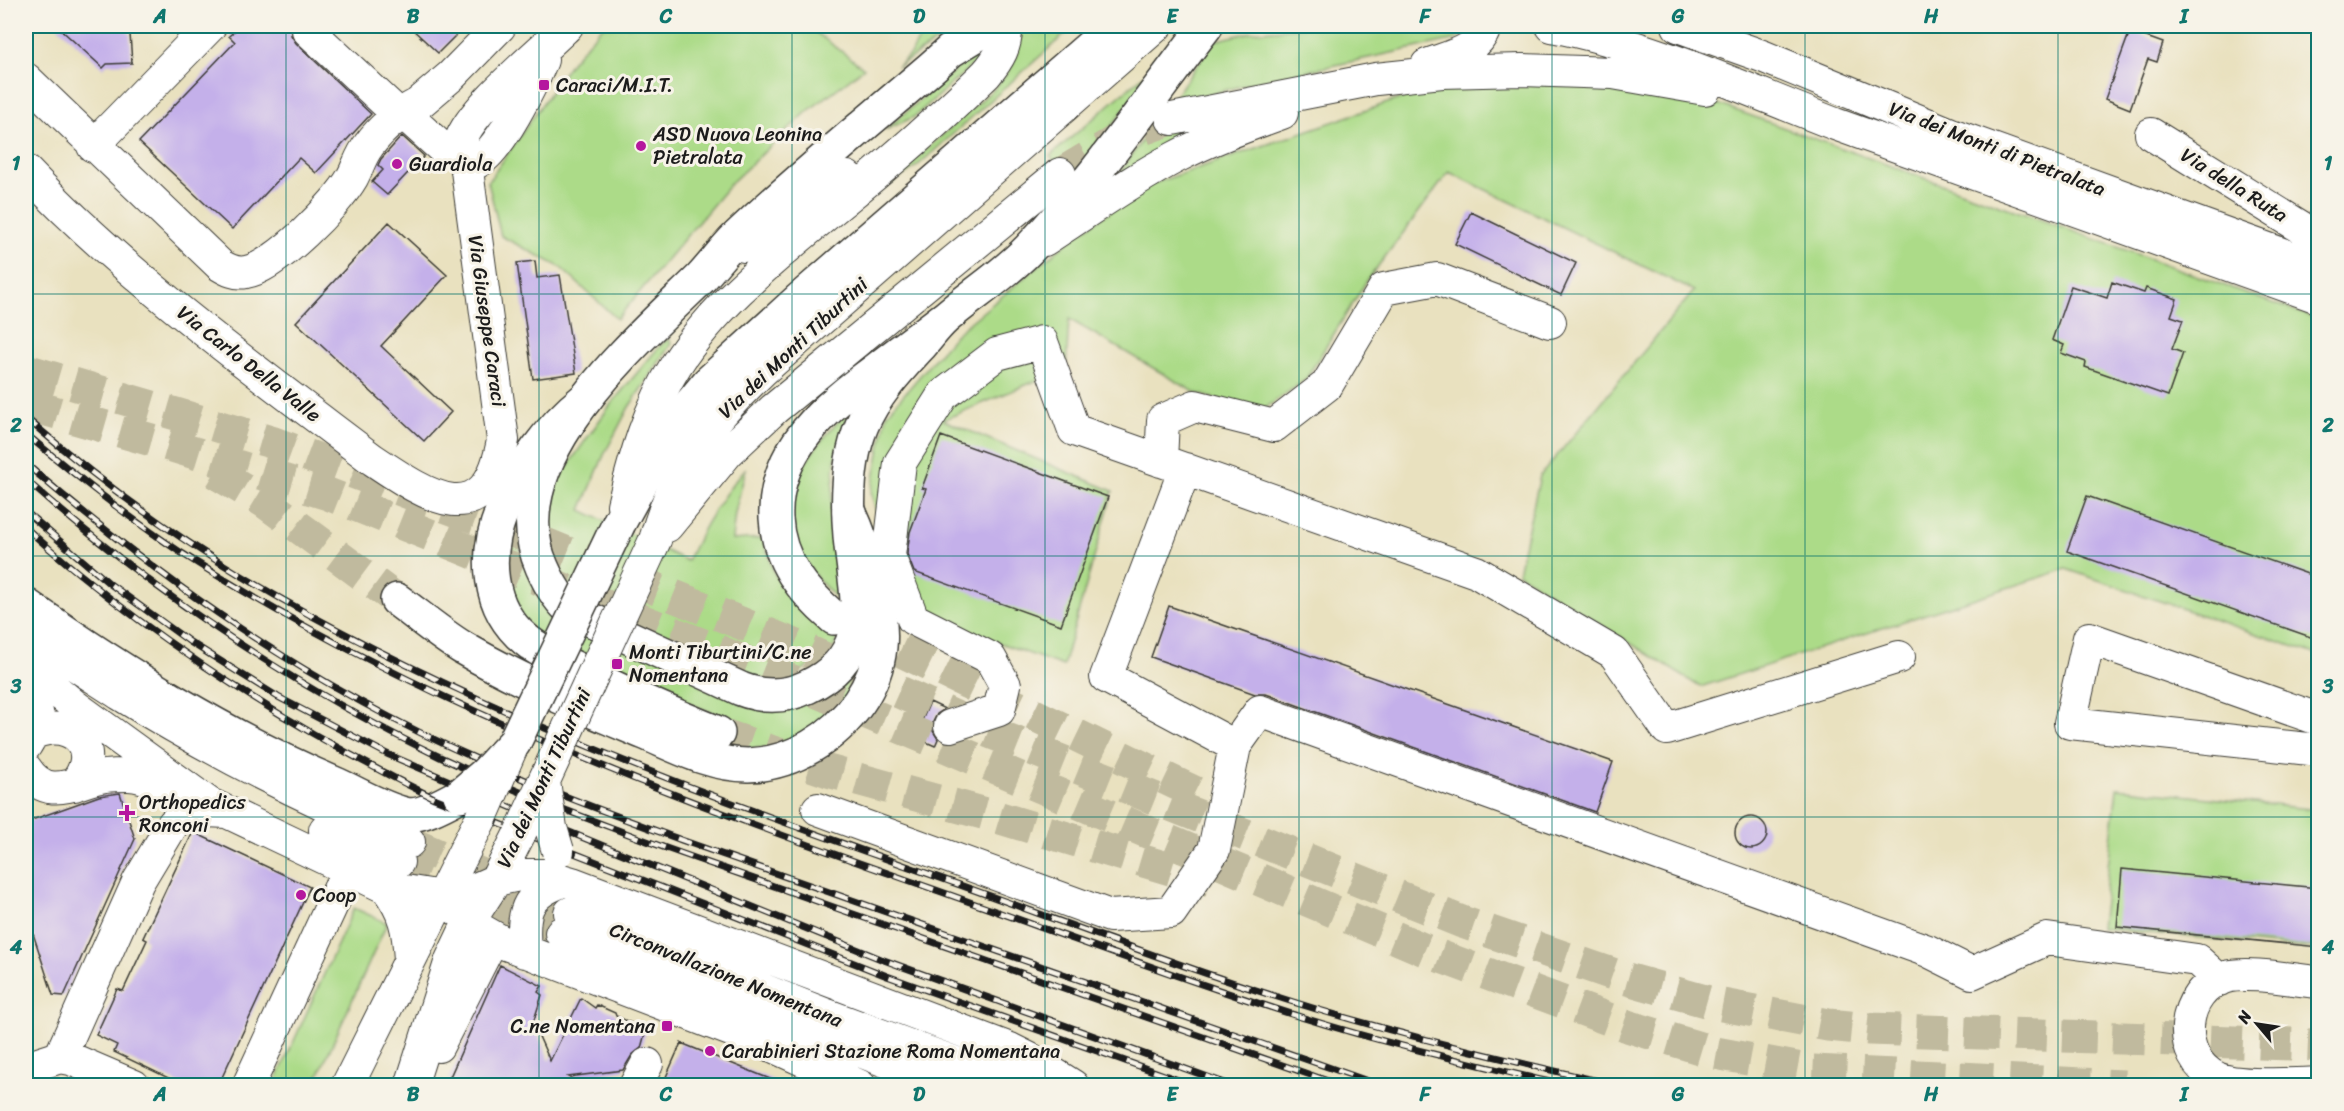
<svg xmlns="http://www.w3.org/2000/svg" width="2344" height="1111" font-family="Sriracha,sans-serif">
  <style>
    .green { fill: #acdb88; stroke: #647c52; stroke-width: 1.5 }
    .building { fill: #c4b0ea }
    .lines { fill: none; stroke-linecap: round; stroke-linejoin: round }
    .minor-tunnel { stroke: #c0ba9e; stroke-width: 32; stroke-dasharray: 32 16; stroke-linecap: butt }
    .highway-tunnel { stroke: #c0ba9e; stroke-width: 33; stroke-dasharray: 33 16; stroke-linecap: butt }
    .minor-casing { stroke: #3b3a34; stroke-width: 34 }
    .major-casing { stroke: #3b3a34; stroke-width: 36 }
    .highway-casing { stroke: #3b3a34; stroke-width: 36 }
    .minor { stroke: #fff; stroke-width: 32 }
    .major { stroke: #fff; stroke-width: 33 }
    .highway { stroke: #fff; stroke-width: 33 }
    .rail-casing { stroke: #1c1c1c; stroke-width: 7 }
    .rail { stroke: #f7f3e8; stroke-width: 4.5; stroke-dasharray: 14; stroke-linecap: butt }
    .minor-bridge-casing { stroke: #3b3a34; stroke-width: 34; stroke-linecap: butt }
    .major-bridge-casing { stroke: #3b3a34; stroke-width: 36; stroke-linecap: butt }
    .minor-bridge { stroke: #fff; stroke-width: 32 }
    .major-bridge { stroke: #fff; stroke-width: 33 }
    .grid { fill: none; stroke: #0f766e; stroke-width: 1.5; stroke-opacity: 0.55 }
    .poi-dot { fill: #b5179e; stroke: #f7f3e8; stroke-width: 2 }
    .labels { text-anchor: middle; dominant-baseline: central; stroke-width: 6; stroke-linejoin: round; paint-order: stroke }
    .poi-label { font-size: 20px; fill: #1c1c1c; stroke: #f7f3e8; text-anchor: start }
    .street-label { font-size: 20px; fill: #1c1c1c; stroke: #f7f3e8 }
    .neatline { fill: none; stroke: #0f766e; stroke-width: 2 }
    .grid-label { font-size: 20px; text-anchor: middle; font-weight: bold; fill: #0f766e }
  </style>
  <rect width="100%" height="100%" fill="#f7f3e8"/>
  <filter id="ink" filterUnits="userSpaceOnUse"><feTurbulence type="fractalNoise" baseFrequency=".0167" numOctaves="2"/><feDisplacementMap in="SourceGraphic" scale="12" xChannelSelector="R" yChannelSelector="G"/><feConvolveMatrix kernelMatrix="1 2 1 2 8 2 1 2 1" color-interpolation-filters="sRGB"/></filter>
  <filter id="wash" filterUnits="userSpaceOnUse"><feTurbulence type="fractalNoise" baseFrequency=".008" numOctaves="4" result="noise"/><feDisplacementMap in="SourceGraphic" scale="24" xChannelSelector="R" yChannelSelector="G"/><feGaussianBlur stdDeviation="1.35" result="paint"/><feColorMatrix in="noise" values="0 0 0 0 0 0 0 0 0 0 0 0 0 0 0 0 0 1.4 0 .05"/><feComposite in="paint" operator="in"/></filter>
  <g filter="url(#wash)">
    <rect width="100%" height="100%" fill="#e9e1bf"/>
    <path class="green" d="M603,26H807L864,68L808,111L732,182L617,319L560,267L501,236L488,182L572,61Z
      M922,26H960L897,67L912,52L919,39L917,31Z
      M988,26L986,53L914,117L885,130L966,61L980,52Z
      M1021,26H1074L916,167L878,193L995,88C1014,67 1020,54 1021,26Z
      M1315,26H1404L1469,29L1456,39L1257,82L1169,105L1214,41L1252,32Z
      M1159,62L1069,184L1050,156Z
      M1566,80L1704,99L2318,319V655L2066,569L1700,687L1518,573L1540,476L1694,291L1449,172L1366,282L1306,379L1260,412L1196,393L1069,319L1066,368L943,420L1113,491L1063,666L909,610L889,556L871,493L887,414L956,334L1070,240L1146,186L1434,87Z
      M1164,109L1226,121L1118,175Z
      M669,338L671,344L629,407L604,455L581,510L687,561C703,527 721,496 746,468L735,513L732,540L763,538L774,573L787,594L828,631L839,600C808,572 786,545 792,500C793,493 794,484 797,477C811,450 831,429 851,408L835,460L831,513L847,614L831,654L778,684L744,680L626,625L570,588L551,555L547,511L559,478L611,404L658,348Z
      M518,516L520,550L535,585L747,707L867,641L853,690L832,718L778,747L737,749L717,746L728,718L672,698L536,633L518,613L505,583L507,540Z
      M2117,788L2318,810V949L2101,928Z
      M354,908L387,923L314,1085H274Z"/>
    <g id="blocks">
      <path class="building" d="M57,26H121L130,34L132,63L107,64L103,68Z
        M240,26H291V35L296,43L371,114L316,173L299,158L232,229L139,142L235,42L229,36Z
        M409,26H465L438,53Z
        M2130,31L2163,43L2157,62L2148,59L2130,109L2105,99Z
        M402,136L424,156L387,195L372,182L383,170L378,165L381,159Z
        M1471,212L1576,263L1561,295L1455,244Z
        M389,222L447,275L381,346L451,412L424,441L296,322Z
        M535,261L537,278L560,275L576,373L533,379L517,263Z
        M2112,282L2144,293L2146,288L2177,299L2171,316L2183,320L2172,349L2183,353L2168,396L2085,367L2086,362L2061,353L2064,345L2052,340L2071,286L2107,298Z
        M941,436L1108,497L1061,625L914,572L907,554L910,532L926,489L922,488Z
        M2087,496L2319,578V640L2067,551Z
        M1169,606L1613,762L1595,812L1266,694H1255L1151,657Z
        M930,702L945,709L937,714L933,722V731L938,739L935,746L915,737Z
        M120,793L135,839L64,996L53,995L26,912V822L99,796Z
        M1735 833a16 16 0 1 1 32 0a16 16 0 1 1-32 0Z
        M193,832L310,887L218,1086H185L114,1052L117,1045L96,1035L117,989L123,991L147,940L143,938Z
        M2122,869L2319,888V947L2117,927Z
        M500,965L542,986L538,992L542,995L533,1023L550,1061L581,998L595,1008L597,1005L615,1013L616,1016L646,1030L641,1048L632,1055L623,1070L568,1077L585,1086H462L449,1079Z
        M681,1043L785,1085V1086H662Z"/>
    </g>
  </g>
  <g filter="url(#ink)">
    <use href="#blocks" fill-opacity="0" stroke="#3b3a34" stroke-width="1.5"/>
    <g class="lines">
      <path class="minor-tunnel" d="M1060,174L1120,138L1172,119
        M409,842L570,913
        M398,862L561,933"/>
      <path class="highway-tunnel" d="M26,370L271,442L528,537L790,643L982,729L1462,922L1627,979L1712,1003L1828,1025L1870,1029L2318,1045
        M26,404L172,446L328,494L785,678L1439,956L1627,1026L1716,1053L1813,1071L2124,1086
        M215,472L265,502L397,600
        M856,629L1196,793
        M718,733L828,771L997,817L1210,881"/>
      <g class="minor-casing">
        <path id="minor" d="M1552,26C1650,45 1742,88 1835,124L2318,297
          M1678,26L1762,56L1951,134L2318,267
          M308,30L398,114L410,119L442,148H459
          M1427,65C1452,55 1476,53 1486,26
          M26,79L220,265C228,270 236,274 246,272C276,267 337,204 352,178C358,167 361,155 369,145C382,127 399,114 418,104
          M410,119L418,104L451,76L500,26
          M1172,119L1376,79L1442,72L1522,70L1613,73L1705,89
          M2151,134L2304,229L2318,234
          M93,146L210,26
          M466,163C471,164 475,164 479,161C501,148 532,84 542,60
          M26,171C129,279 252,368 372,459C427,496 486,537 503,440L466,163C461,157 457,150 460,142C471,108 540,53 567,26
          M1044,240C1087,212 1130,181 1176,157C1210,139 1246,126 1282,113
          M744,246L786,216L847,177
          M1161,461L1163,420L1195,406L1274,426L1327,385L1384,289L1437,279L1550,322
          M1185,469L1106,677L1235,746L1260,711L1928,951L1972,973L2047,939L2197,960L2219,980
          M623,505C635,456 649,408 676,365C716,303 777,256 833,209C886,166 938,121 986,74C999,59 1007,45 1006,26
          M667,526L728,452L774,409L1060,174
          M655,540C678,462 704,427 762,371L1156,26
          M26,630C55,653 88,673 120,694C213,752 309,800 409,842
          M26,665L76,707L208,803L387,888L442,897L469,892L496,880L519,875H545L572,883L1010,1049L1030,1059L1073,1086
          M26,698C46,715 37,726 26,745
          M2318,719L2089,638L2070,723L2318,750
          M950,726L999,710L1005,685L990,658L913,619L889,556L900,463L943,395L997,354L1042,342L1074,430L1476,572L1614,653L1667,729L1899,657
          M31,735C52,721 89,730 86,760C85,769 80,778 74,785
          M26,769C48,803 75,781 105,776C113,775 121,775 128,775C144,775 159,784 172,789
          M818,809L1110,916L1171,912L1214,850L1235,746
          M325,830L398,862
          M387,888C405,913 408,928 410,959
          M442,897L483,931L506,944L770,1045L860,1086
          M570,913L822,1013L1018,1086
          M561,933L949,1086
          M525,952C522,914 523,895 563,881
          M2318,982C2294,980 2249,971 2226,977C2180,990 2174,1057 2217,1078C2237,1087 2295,1084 2318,1083
          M438,1046L493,938
          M60,1057L138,882L171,827C185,807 203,811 225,812
          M26,1068L60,1057L71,1059L134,1086
          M248,1086L348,870
          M347,1086L481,818
          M411,1086L451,960L470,920L496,880L520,833
          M635,1086L647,1064"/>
      </g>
      <g class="major-casing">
        <path id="major" d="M991,26L950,51L932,67C867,123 799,178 737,237C724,250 713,265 701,278C635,343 495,462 542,567C549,583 558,600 572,611L741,689C764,698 786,697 807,687C877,655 855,596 850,536C847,501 848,458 862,425C875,394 899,369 921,345C929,336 936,326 945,318C972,295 1004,275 1029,249C1095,179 1148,101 1206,26
          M619,523L671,428L708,383L800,299L1114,26
          M26,605C124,673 228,738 338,785C358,794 383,809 405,814C419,818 447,802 460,795"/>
      </g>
      <g class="highway-casing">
        <path id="highway" d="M585,399C550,427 519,469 502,511C484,555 487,608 526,640C544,655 568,664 589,675C631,697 674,715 718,733
          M397,600C419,616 440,634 463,648C521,682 583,707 645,733C678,747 711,765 748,765C792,764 834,738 859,702C870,686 878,667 880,647C884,610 865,545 849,511
          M834,618C803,591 778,561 776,518C773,450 826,407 876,370C898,353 920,337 942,320"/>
      </g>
      <use href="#minor" class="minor"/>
      <use href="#major" class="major"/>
      <use href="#highway" class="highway"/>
      <g class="rail-casing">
        <path id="rail" d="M26,418C92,475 162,528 237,573C456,705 704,795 943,879C1067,923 1190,971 1316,1009C1416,1039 1519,1063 1621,1086
          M26,434C75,475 126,516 180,552C413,702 676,799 936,890C1058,933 1180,979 1304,1018C1390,1045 1479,1065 1566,1086
          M26,464C163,582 310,686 477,759C545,790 614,815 684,841L1382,1086
          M26,480C150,590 290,685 440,757C513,791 588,819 663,847L1342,1086
          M26,512L110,584L190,642L278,697L387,754L552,825L881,959L1233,1086
          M26,528C147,637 288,726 434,798L887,976L1195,1086"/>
      </g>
      <use href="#rail" class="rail"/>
      <g class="minor-bridge-casing">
        <path id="minor-bridge" d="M544,782L551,828L558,851
          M481,818L511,749
          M520,833L655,540"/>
      </g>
      <g class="major-bridge-casing">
        <path id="major-bridge" d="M460,795L486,773L514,743L619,523"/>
      </g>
      <use href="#minor-bridge" class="minor-bridge"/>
      <use href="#major-bridge" class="major-bridge"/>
    </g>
  </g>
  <path class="grid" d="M286,26V1086M539,26V1086M792,26V1086M1045,26V1086M1299,26V1086M1552,26V1086M1805,26V1086M2058,26V1086M26,294H2318M26,556H2318M26,817H2318"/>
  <g class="poi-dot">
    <rect x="538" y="79" width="12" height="12" rx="3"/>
    <circle cx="641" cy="146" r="6"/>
    <circle cx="397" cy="164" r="6"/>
    <rect x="611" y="658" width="12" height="12" rx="3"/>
    <path d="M124 804h6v6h6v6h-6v6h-6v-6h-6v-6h6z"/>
    <circle cx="301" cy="895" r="6"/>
    <rect x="661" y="1020" width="12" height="12" rx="3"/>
    <circle cx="710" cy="1051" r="6"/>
  </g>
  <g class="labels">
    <g class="poi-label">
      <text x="556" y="85">Caraci/M.I.T.</text>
      <text x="653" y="134">ASD Nuova Leonina<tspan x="653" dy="23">Pietralata</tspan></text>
      <text x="409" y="164">Guardiola</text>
      <text x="629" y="652">Monti Tiburtini/C.ne<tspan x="629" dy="23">Nomentana</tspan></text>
      <text x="139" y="802">Orthopedics<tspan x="139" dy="23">Ronconi</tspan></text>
      <text x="313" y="895">Coop</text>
      <text x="655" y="1026" text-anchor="end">C.ne Nomentana</text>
      <text x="722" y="1051">Carabinieri Stazione Roma Nomentana</text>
    </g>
    <g class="street-label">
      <text transform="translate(1997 149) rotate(21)">Via dei Monti di Pietralata</text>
      <text transform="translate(2234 185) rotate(32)">Via della Ruta</text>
      <text transform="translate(487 321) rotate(82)">Via Giuseppe Caraci</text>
      <text transform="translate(793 348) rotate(-43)">Via dei Monti Tiburtini</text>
      <text transform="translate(249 364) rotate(38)">Via Carlo Della Valle</text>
      <text transform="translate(544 778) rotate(-65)">Via dei Monti Tiburtini</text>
      <text transform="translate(726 975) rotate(22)">Circonvallazione Nomentana</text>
    </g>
  </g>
  <rect width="2344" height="1111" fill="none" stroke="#f7f3e8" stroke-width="66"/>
  <g transform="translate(2257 1024) rotate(299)" stroke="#f7f3e8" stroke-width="4.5" paint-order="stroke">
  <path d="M0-4.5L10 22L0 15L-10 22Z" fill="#1c1c1c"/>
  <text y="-9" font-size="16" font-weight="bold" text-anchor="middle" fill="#1c1c1c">N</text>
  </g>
  <rect x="33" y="33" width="2278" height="1045" class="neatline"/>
  <g class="grid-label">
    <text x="160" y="23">A</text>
    <text x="413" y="23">B</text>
    <text x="666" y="23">C</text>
    <text x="919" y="23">D</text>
    <text x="1172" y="23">E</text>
    <text x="1425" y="23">F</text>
    <text x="1678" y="23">G</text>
    <text x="1931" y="23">H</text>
    <text x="2184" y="23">I</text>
    <text x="16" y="170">1</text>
    <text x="2328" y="170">1</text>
    <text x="16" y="432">2</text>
    <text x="2328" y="432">2</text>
    <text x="16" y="693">3</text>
    <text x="2328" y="693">3</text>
    <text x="16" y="954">4</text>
    <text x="2328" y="954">4</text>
    <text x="160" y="1101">A</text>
    <text x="413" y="1101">B</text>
    <text x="666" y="1101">C</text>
    <text x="919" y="1101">D</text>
    <text x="1172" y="1101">E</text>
    <text x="1425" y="1101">F</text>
    <text x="1678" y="1101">G</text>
    <text x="1931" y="1101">H</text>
    <text x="2184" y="1101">I</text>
  </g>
</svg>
